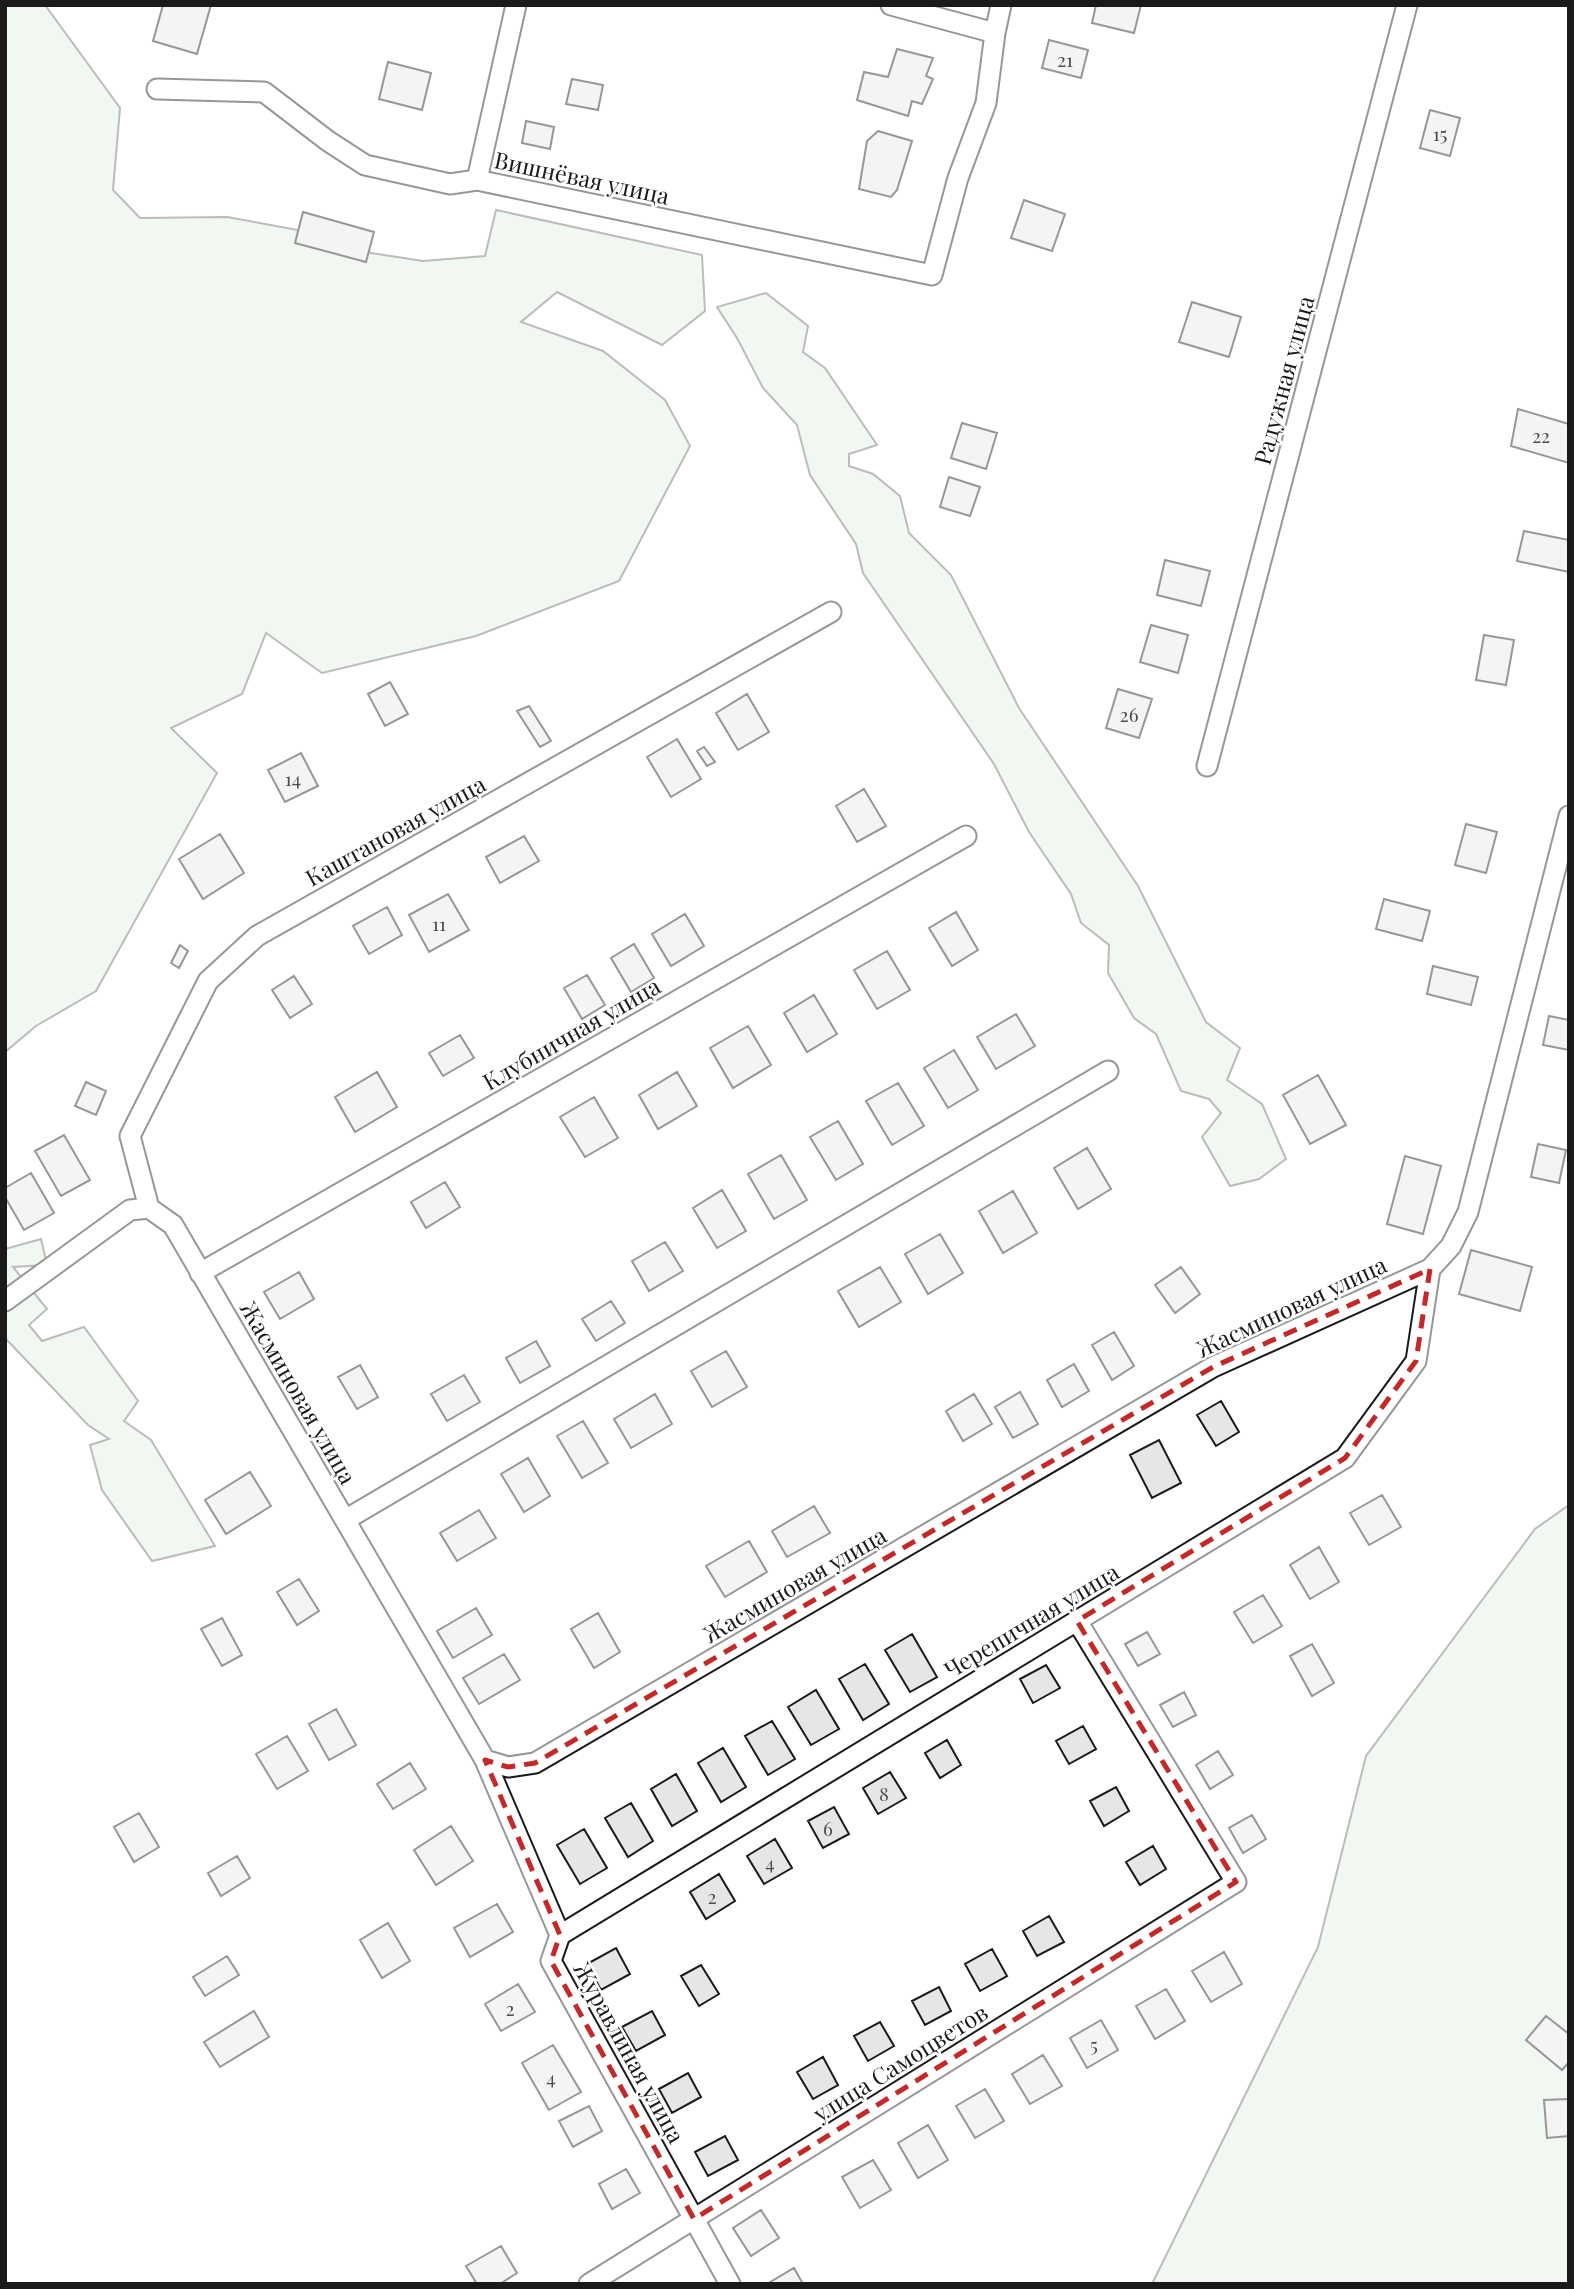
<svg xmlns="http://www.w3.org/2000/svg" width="1574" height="2289" font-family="'Playfair Display',serif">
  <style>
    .green { fill: #e0efe3; stroke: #6a6a6a; stroke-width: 2 }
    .building { fill: #e6e6e6; stroke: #1a1a1a; stroke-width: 2 }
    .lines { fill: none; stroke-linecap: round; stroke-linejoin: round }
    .street-casing { stroke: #1a1a1a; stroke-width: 23 }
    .street { stroke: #fff; stroke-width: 19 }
    .marked { fill: none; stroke: #c62828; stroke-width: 5; stroke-dasharray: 14 9; stroke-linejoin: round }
    .labels { text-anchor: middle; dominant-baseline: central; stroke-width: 5; stroke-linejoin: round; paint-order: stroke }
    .number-label { font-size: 19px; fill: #4d4d4d }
    .street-label { font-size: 23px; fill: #1a1a1a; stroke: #fff }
  </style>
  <rect width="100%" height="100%" fill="#fff"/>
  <path class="green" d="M5,5H45L120,108L113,190L140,218L227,217L336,237L371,253L423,261L485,256L496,210L702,255L705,311L662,345L557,292L521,322L603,351L665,400L690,446L619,581L476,636L322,673L266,633L242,694L171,728L217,773L96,991L36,1026L5,1052Z
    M766,293L808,326L803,352L825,368L877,445L849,454V466L873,474L900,496L909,533L951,575L1019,708L1138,886L1206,1022L1240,1048L1227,1080L1262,1104L1286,1159L1259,1179L1230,1186L1202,1137L1221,1113L1209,1099L1181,1091L1156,1034L1134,1018L1108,973L1109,945L1081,923L1071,894L1029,832L994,764L863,573L856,544L810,475L797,425L763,388L737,338L717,307Z
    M41,1239L47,1265L13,1267L47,1309L29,1325L42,1341L84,1327L138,1401L124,1421L151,1440L215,1546L152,1561L102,1490L90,1445L109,1439L88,1425L5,1338V1249Z
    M1569,1505V2284H1152L1318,1947L1366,1756L1535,1529Z"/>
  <path class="building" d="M163,5H211L197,54L153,41Z
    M1096,5H1141L1134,33L1092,23Z
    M1049,40L1088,50L1081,78L1042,68Z
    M897,49L933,58L926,76L933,79L922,104L912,101L908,116L857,100L864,72L888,77Z
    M388,62L431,73L422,110L379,99Z
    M572,79L603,85L598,110L566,104Z
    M1430,110L1460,118L1450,156L1420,148Z
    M526,121L554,127L550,149L522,143Z
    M878,131L912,141L897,190L891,197L859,189L867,141Z
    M1024,200L1065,214L1052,251L1011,238Z
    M303,212L374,232L366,262L295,243Z
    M1192,302L1241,317L1229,357L1179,342Z
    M1518,409L1569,424V463L1511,446Z
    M962,423L997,433L986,469L951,458Z
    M949,477L980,487L970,516L940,507Z
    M1524,531L1569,540V572L1517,561Z
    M1165,560L1210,571L1201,606L1157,595Z
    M1151,625L1188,635L1178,673L1140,662Z
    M1484,635L1514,640L1506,685L1476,680Z
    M390,682L408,714L385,726L368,694Z
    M1118,689L1152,699L1139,738L1106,728Z
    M747,694L769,732L738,750L716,713Z
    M529,706L551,741L540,747L517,711Z
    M677,739L701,779L671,797L647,757Z
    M704,747L715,762L707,766L697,751Z
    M301,753L318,786L285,802L268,770Z
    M864,789L886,826L857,842L836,806Z
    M1466,824L1497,832L1486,873L1455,865Z
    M220,834L244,873L203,899L179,859Z
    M524,836L539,861L500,883L486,857Z
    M448,894L469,930L429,952L409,915Z
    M1384,899L1430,911L1422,941L1376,929Z
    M387,907L402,935L369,954L353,926Z
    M956,912L978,950L952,966L929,928Z
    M685,914L704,946L671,966L652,934Z
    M634,944L654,978L631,992L611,958Z
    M180,945L188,951L179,968L171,963Z
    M887,951L910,990L877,1009L854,970Z
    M1433,966L1478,977L1471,1005L1427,994Z
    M587,975L605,1005L582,1019L564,988Z
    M294,976L312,1004L290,1018L272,990Z
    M814,995L837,1034L807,1052L784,1013Z
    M1016,1014L1035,1046L996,1069L977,1037Z
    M1549,1016L1569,1020V1050L1543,1045Z
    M748,1026L771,1065L733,1088L710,1048Z
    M460,1035L474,1058L443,1076L429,1053Z
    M954,1050L978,1090L948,1108L924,1068Z
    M377,1072L397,1107L355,1132L335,1097Z
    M677,1072L697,1106L658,1129L639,1095Z
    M1318,1075L1346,1125L1310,1144L1283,1095Z
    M86,1082L106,1091L96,1115L75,1106Z
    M898,1083L924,1126L892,1145L866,1101Z
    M594,1097L618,1138L585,1157L560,1117Z
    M838,1121L863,1164L836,1180L810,1137Z
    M64,1135L90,1180L61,1196L35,1151Z
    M1538,1144L1566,1150L1559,1183L1531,1177Z
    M1087,1148L1111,1189L1078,1209L1054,1168Z
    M781,1155L807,1200L774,1219L748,1174Z
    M1405,1156L1441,1166L1423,1234L1387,1224Z
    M31,1173L54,1213L24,1230L5,1197V1188Z
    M445,1182L460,1207L426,1228L411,1202Z
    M722,1190L746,1231L717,1248L693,1208Z
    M1013,1191L1037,1233L1003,1253L979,1211Z
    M940,1234L963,1273L928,1294L905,1254Z
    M665,1242L683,1271L649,1291L632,1261Z
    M1471,1250L1532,1267L1520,1311L1459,1294Z
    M880,1267L901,1302L859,1327L838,1291Z
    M1181,1267L1200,1294L1175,1313L1155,1285Z
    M299,1272L314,1299L280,1319L264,1292Z
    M611,1301L625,1323L596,1341L582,1319Z
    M1114,1332L1134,1366L1112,1380L1092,1345Z
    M536,1341L550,1366L520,1383L506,1358Z
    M726,1351L747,1387L712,1407L691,1371Z
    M1074,1364L1089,1391L1062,1407L1047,1380Z
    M360,1365L378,1397L357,1409L338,1377Z
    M464,1375L480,1402L447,1421L431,1394Z
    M1020,1392L1038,1424L1013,1438L995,1407Z
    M655,1394L672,1424L631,1448L614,1419Z
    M974,1394L992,1424L963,1441L946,1411Z
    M1221,1401L1239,1432L1216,1446L1197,1415Z
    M583,1421L608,1463L582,1478L557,1436Z
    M1159,1440L1181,1483L1152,1498L1130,1455Z
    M528,1458L550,1496L524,1512L501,1474Z
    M250,1472L271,1506L226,1534L205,1500Z
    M1382,1495L1401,1527L1369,1545L1350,1513Z
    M814,1506L830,1533L787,1557L772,1531Z
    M479,1510L496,1538L457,1561L440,1533Z
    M749,1541L767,1572L725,1597L706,1566Z
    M1319,1547L1339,1582L1310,1599L1290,1565Z
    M299,1579L319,1611L297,1625L277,1592Z
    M1263,1595L1282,1626L1253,1643L1234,1612Z
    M476,1608L492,1635L453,1658L437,1631Z
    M598,1613L620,1652L594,1668L571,1629Z
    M222,1618L242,1655L222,1666L201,1629Z
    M1147,1632L1160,1654L1138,1666L1125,1644Z
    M912,1634L937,1677L910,1692L885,1650Z
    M1312,1644L1334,1683L1312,1696L1290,1656Z
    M504,1654L520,1680L479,1704L463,1678Z
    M865,1664L889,1704L863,1720L839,1679Z
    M1046,1665L1060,1688L1033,1703L1020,1679Z
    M816,1690L839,1729L811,1745L788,1707Z
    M1184,1692L1196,1715L1173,1727L1160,1705Z
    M336,1709L356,1745L329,1760L309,1724Z
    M772,1721L795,1759L768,1775L745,1736Z
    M1083,1726L1096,1749L1069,1764L1056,1741Z
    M287,1736L308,1771L277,1789L256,1754Z
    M947,1740L961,1765L940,1778L925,1753Z
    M723,1748L746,1787L721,1802L698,1763Z
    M1218,1751L1233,1775L1210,1789L1196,1765Z
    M410,1763L426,1789L393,1809L377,1784Z
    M890,1772L906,1798L878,1814L863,1788Z
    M676,1774L697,1811L672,1826L651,1789Z
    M1116,1787L1129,1811L1104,1826L1090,1801Z
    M631,1803L653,1841L628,1857L605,1818Z
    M834,1807L849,1834L823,1848L808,1821Z
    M139,1813L159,1847L134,1862L114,1827Z
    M1252,1815L1266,1839L1243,1853L1229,1828Z
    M451,1826L473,1861L436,1885L414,1850Z
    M584,1829L607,1868L580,1884L557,1845Z
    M775,1839L792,1868L764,1884L747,1856Z
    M1153,1846L1166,1869L1140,1885L1126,1862Z
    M237,1856L250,1878L221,1896L208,1873Z
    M719,1874L735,1901L706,1919L690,1892Z
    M497,1904L513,1932L470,1957L454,1928Z
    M1049,1916L1064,1942L1037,1956L1023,1931Z
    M388,1923L410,1961L382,1978L360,1940Z
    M616,1948L630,1974L601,1990L587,1964Z
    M992,1949L1007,1976L980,1991L965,1964Z
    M1224,1952L1242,1984L1211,2002L1192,1971Z
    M227,1956L239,1975L205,1996L193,1977Z
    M701,1965L719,1994L699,2006L681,1976Z
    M518,1984L535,2012L501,2031L485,2004Z
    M939,1987L951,2011L925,2025L912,2001Z
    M1166,1989L1185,2021L1155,2039L1136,2006Z
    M254,2011L269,2037L220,2067L204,2042Z
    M652,2011L665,2035L636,2051L622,2027Z
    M1546,2016L1569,2034V2062L1562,2070L1526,2040Z
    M1101,2020L1118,2050L1087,2068L1070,2038Z
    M880,2022L894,2046L868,2061L854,2036Z
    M553,2045L581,2092L549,2110L522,2063Z
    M1043,2055L1062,2086L1030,2104L1012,2074Z
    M823,2057L838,2085L813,2099L797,2072Z
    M688,2073L701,2097L672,2113L659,2089Z
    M985,2089L1004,2121L975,2138L956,2106Z
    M1569,2099V2136L1547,2138L1544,2100Z
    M589,2106L602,2131L573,2147L559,2121Z
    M928,2125L948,2160L918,2178L898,2143Z
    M725,2136L738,2160L708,2176L695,2152Z
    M873,2160L891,2190L860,2208L842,2177Z
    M626,2169L640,2193L612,2209L599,2184Z
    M761,2210L779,2238L751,2256L733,2228Z
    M501,2246L517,2273L500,2284H477L466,2266Z
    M794,2268L803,2284H767Z"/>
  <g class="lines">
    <g class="street-casing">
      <path id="street" d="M891,5L995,33
        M157,89L264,92L328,141L365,165L450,184L477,180L932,275L958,178L986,103L995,33L1001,5
        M477,180L516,5
        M1207,766L1407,5
        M149,1208L130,1136L208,981L257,936L831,612
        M200,1273L966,836
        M5,1301L130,1210L149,1208L173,1225L485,1760L508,1767L535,1763L1213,1367L1430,1269L1451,1246L1468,1212L1569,816
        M345,1520L1108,1071
        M485,1760L560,1935L551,1961L730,2284
        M560,1935L1345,1458L1416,1361L1430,1269
        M589,2284L1236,1882L1077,1621"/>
    </g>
    <use href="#street" class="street"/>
  </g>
  <path d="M0 0H1574V2289H0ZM1430,1269L1416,1361L1345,1458L1077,1621L1236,1882L694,2219L551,1961L560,1935L485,1760L508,1767L535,1763L1213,1367Z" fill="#fff" fill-opacity=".55" fill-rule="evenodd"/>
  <path class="marked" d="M1430,1269L1416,1361L1345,1458L1077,1621L1236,1882L694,2219L551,1961L560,1935L485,1760L508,1767L535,1763L1213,1367Z"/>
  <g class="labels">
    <g class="number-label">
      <text x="1065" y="59">21</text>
      <text x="1440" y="133">15</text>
      <text x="1541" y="435">22</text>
      <text x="1129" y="714">26</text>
      <text x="293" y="778">14</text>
      <text x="439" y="923">11</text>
      <text x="884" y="1793">8</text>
      <text x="828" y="1828">6</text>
      <text x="770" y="1862">4</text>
      <text x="712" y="1896">2</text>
      <text x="510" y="2008">2</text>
      <text x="1094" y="2044">5</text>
      <text x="551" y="2077">4</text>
    </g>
    <g class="street-label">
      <text transform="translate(582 177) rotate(12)">Вишнёвая улица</text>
      <text transform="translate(1283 380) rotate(-75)">Радужная улица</text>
      <text transform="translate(395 830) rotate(-29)">Каштановая улица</text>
      <text transform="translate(571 1033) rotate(-30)">Клубничная улица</text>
      <text transform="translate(1291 1306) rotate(-25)">Жасминовая улица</text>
      <text transform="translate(299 1392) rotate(60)">Жасминовая улица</text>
      <text transform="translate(794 1584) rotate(-30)">Жасминовая улица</text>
      <text transform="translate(1031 1620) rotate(-31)">Черепичная улица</text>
      <text transform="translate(630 2052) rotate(61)">Журавлиная улица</text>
      <text transform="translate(900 2062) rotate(-32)">улица Самоцветов</text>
    </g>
  </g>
  <rect width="1574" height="2289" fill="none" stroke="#1a1a1a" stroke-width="14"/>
</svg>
